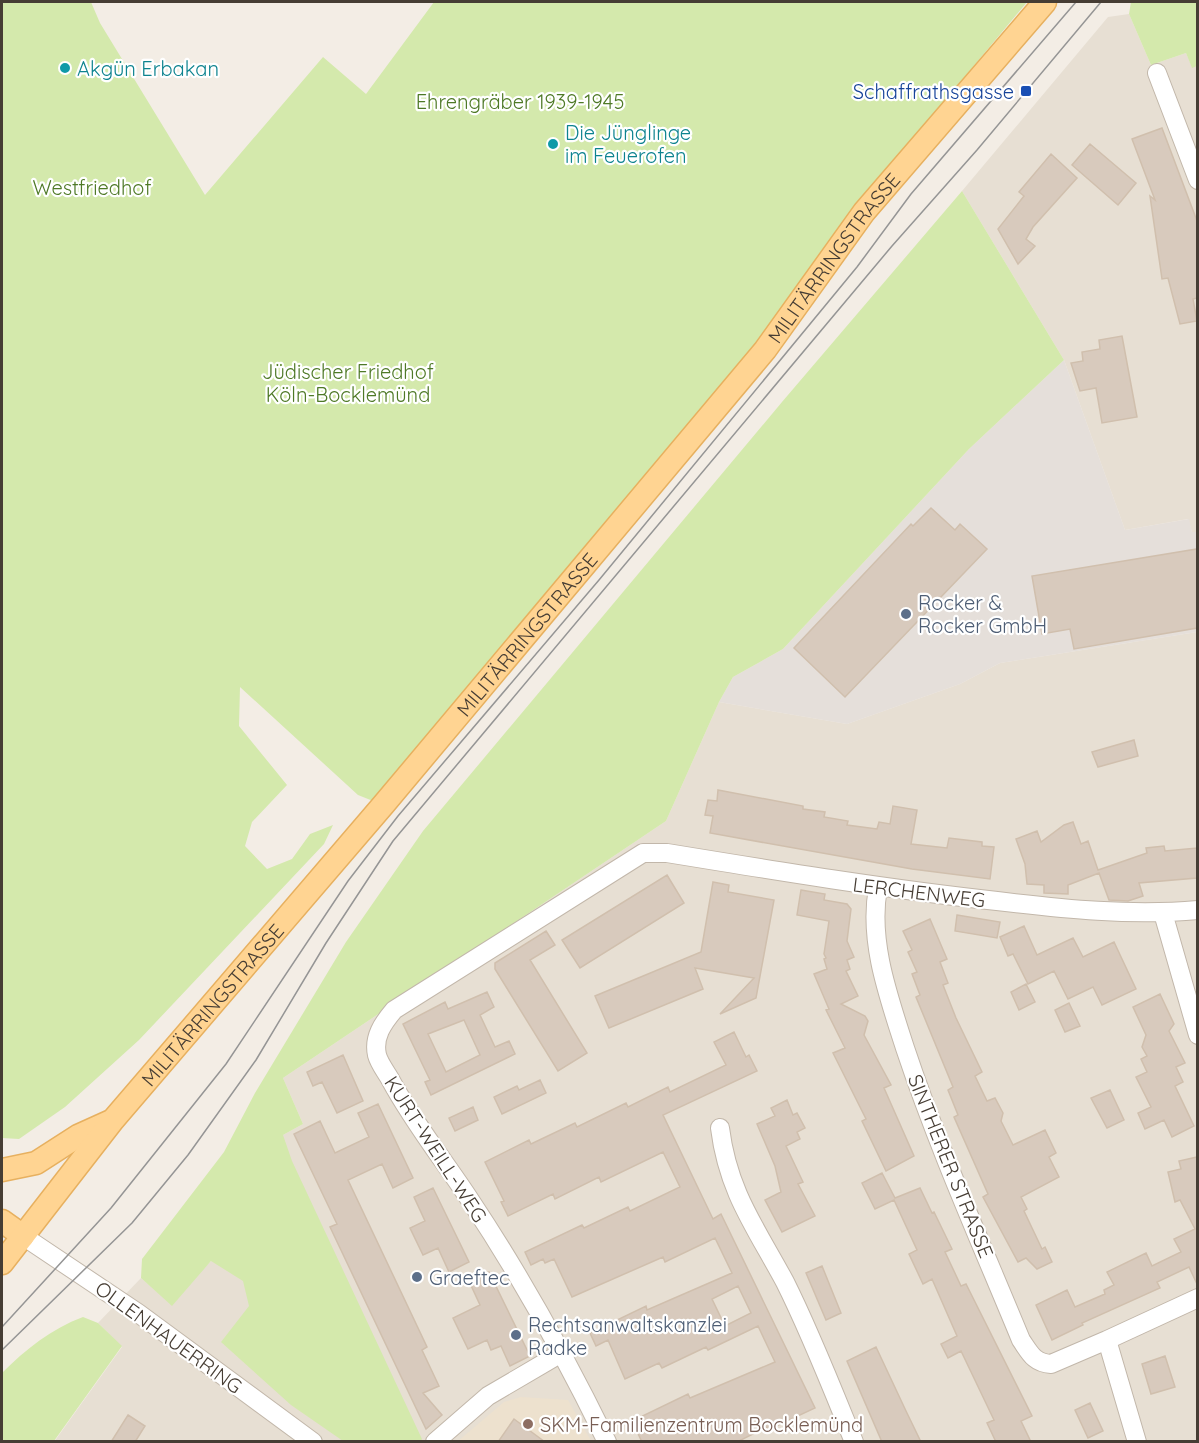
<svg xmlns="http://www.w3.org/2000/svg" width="1199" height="1443" font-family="Quicksand,sans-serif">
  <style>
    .residential { fill: #e7dfd3 }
    .industrial { fill: #e5dfda }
    .education { fill: #ede1ce }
    .green { fill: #d4e9ac }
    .building { fill: #d8cabd; stroke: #d0bfad; stroke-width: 1.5; fill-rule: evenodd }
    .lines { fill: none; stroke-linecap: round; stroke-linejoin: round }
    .minor-casing { stroke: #c2b7aa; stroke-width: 20 }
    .major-casing { stroke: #e7b05f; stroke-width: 25 }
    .minor { stroke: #fff; stroke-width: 18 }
    .major { stroke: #ffd492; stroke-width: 22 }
    .tram { stroke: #959595; stroke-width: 1.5 }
    .culture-dot { fill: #0f9aa8; stroke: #fff; stroke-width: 2 }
    .transit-dot { fill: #1a4fb4; stroke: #fff; stroke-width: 2 }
    .service-dot { fill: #5c6f8a; stroke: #fff; stroke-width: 2 }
    .education-dot { fill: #8d6e63; stroke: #fff; stroke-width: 2 }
    .labels { text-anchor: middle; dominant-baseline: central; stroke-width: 4.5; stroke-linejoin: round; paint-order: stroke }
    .culture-label { font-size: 20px; fill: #0d838f; stroke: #fff; text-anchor: start }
    .transit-label { font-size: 20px; fill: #164399; stroke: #fff; text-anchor: end }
    .park-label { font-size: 20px; fill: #4e7926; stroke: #fff }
    .street-label { font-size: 20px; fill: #463d34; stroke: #fff }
    .service-label { font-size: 20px; fill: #4e5e75; stroke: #fff; text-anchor: start }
    .education-label { font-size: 20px; fill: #785e54; stroke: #fff; text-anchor: start }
  </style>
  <rect width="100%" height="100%" fill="#f3ede5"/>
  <path class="residential" d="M1129,14L1151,65L1186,53L1192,67L1197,66V532H1192L1188,519L1125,530L1064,360L962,191L1108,17Z
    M1197,632V1441L54,1442L122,1347L98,1323L141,1278L172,1305L202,1270L240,1233L283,1135L303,1124L283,1078L666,821L719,702L847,724L960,684L1000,663Z"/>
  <path class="industrial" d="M1064,360L1125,530L1189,519L1192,532H1197V632L1000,663L960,684L847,724L719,702L733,677L783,649L969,449Z"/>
  <path class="education" d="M521,1397L568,1400L591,1441L457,1442L504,1402Z"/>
  <path class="green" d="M2,2H91L100,23L205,195L323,57L366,94L434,2H1027L872,188L765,335L373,801L358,795L240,687L239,726L287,785L252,822L245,846L267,869L292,859L310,834L333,825L324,844L139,1040L65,1107L19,1139L2,1138Z
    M1131,2H1197V66L1192,68L1186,53L1151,65L1129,14Z
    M962,191L1064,360L969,449L783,649L733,677L719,702L666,821L283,1078L303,1124L283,1135L292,1161L422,1439L420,1442L343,1441L291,1405L221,1342L249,1306L243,1281L211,1261L172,1306L141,1278L142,1259L224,1152L255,1093L346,942L423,831L782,402Z
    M83,1317L98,1323L122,1346L54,1441H2V1373C26,1349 51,1329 83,1317Z"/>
  <path class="building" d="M1162,128L1197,221V298L1193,299L1197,321L1180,324L1168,278L1162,279L1150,196L1155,200L1132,139Z
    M1090,144L1136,183L1118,205L1072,165Z
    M1051,154L1077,178L1033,227L1026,239L1035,246L1018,264L998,229L1024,196L1019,192Z
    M1122,336L1137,417L1102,423L1096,388L1080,391L1071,363L1083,361L1082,352L1100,349L1099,340Z
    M931,508L955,530L960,524L987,549L845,697L794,648L911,524L913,526Z
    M1197,549V628L1074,649L1070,629L1042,634L1032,576Z
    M1134,740L1138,756L1098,767L1092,752Z
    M718,790L803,806V809L825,812L824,817L848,821L847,825L877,829L879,822L890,824L893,806L917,810L911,844L947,848L949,838L982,842V846L994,847L990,879L912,869L710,833L713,816L705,815L708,800L717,801Z
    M1073,822L1081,844L1088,841L1098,870L1147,853L1146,848L1164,846L1165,851L1197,848V878L1139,883L1143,896L1128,901L1109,900L1099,873L1068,885V894L1044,893V885L1027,884L1025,864L1016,839L1037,831L1041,842L1064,825Z
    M667,875L684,903L580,968L562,940Z
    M713,882L729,885L728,892L774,900L756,998L720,1014L754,978L695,968L703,989L609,1028L595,996L701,952Z
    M801,890L825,894L824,900L847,904L851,909L847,941L854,957L847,960L850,969L846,971L858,996L841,1004L865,1016L868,1021L864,1035L891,1085L884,1088L914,1156L886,1171L862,1121L866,1119L833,1053L845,1048L826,1010L829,1009L814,974L827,969L824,959L826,958L824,954L829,921L797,915Z
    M957,915L1000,922L997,938L955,931Z
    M930,919L947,959L940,962L948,983L943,985L956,1018L982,1072L975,1076L987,1101L995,1098L1003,1113L1001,1121L1013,1145L1045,1130L1056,1153L1049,1157L1059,1177L1021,1197L1027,1209L1024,1211L1042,1249L1045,1247L1052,1262L1037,1269L1026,1258L1018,1262L983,1197L988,1194L954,1117L958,1115L948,1090L953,1087L916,997L920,995L912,974L917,972L908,952L912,950L903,931Z
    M1024,926L1037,955L1073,938L1083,957L1114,942L1136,989L1102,1005L1093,987L1068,999L1054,971L1028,984L1013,954L1008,956L1000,937Z
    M546,931L555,945L530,960L587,1053L558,1071L495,969V963Z
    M1026,984L1035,1002L1019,1010L1011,992Z
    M487,992L494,1007L480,1015L495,1047L509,1041L515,1054L431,1095L425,1082L430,1080L403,1024L445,1002L448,1009ZM464,1020L480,1055L446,1072L428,1034Z
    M1160,994L1174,1024L1169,1031L1185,1063L1176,1067L1183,1082L1175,1086L1194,1126L1172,1137L1164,1120L1145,1129L1138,1113L1151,1107L1136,1077L1147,1072L1141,1059L1147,1056L1142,1047L1146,1035L1133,1007Z
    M1069,1003L1080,1026L1065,1032L1055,1010Z
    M734,1032L746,1057L749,1055L757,1071L663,1115L713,1219L721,1214L815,1408L768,1430L767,1427L737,1442H642L632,1421L688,1394L690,1398L775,1362L758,1326L708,1350L706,1347L662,1368L659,1363L625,1379L608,1340L596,1346L590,1333L646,1306L647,1310L732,1273L715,1238L665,1262L663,1257L572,1297L554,1259L545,1263L543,1259L531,1265L525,1252L582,1225L584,1228L628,1207L630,1211L680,1187L663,1152L601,1182L599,1177L555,1199L553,1194L508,1216L501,1202L504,1201L485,1162L529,1140L531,1144L575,1123L577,1127L626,1103L628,1107L668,1087L670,1092L726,1065L714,1042ZM738,1286L751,1313L725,1326L712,1299Z
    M343,1055L363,1101L337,1113L322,1082L313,1086L307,1072Z
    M540,1080L546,1093L502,1114L494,1097L517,1086L519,1090Z
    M1110,1090L1124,1120L1107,1128L1091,1098Z
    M787,1100L793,1115L797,1113L805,1128L797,1132L800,1139L786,1146L803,1182L798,1184L815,1216L782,1232L765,1200L781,1192L775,1166L757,1124L775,1116L771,1108Z
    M378,1104L413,1178L393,1188L382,1164L348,1180L427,1347L422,1350L439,1386L423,1393L442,1415L426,1429L330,1227L337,1224L294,1134L320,1121L335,1153L369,1137L358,1113Z
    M473,1107L478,1120L455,1131L449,1118Z
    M1197,1157V1284L1189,1267L1157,1282L1160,1288L1082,1323L1083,1325L1052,1340L1036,1305L1067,1290L1075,1307L1105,1294L1104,1290L1114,1285L1107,1272L1146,1253L1152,1266L1181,1252L1174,1239L1195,1229L1180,1200L1175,1202L1168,1172L1181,1169L1179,1161Z
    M882,1173L895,1198L920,1188L932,1213L934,1212L952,1249L945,1252L961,1286L966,1284L1032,1416L1021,1421L1031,1442H996L987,1423L994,1420L961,1351L948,1358L941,1344L957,1336L932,1279L923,1284L909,1254L917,1250L894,1200L875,1209L862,1183Z
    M433,1188L469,1262L449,1272L438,1248L423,1255L410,1228L425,1221L414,1197Z
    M822,1266L841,1313L826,1320L806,1273Z
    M489,1272L530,1356L510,1366L501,1346L491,1350L487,1340L468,1349L453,1318L480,1305L469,1281Z
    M876,1347L906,1411L921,1442H882L847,1361Z
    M1165,1356L1175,1387L1151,1394L1142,1364Z
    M1090,1403L1103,1431L1088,1438L1075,1410Z
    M128,1415L145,1426L135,1442H111Z
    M514,1419L545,1442H498Z"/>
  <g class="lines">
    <g class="minor-casing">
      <path id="minor" d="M1157,73L1198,180
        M878,888C868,941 889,998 905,1048C938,1147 981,1243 1021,1340C1030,1353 1034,1363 1051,1364L1107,1340L1137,1442
        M1163,913L1198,1035
        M720,1128C728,1192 756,1228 785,1282C811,1334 832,1388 854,1442
        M23,1236L138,1313L313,1442
        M1107,1340L1198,1298
        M435,1442L488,1396L563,1352
        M607,1442C566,1358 522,1278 470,1200C443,1159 413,1122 390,1079C386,1072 379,1063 377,1055C373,1037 383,1023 394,1010L643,853H667C777,871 887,889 997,901C1064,909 1131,916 1198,910"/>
    </g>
    <g class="major-casing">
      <g id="major">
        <path d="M2,1170L36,1163L78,1136L109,1122"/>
        <path d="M2,1221L23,1236"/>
        <path id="s1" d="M2,1263L113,1120L384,804L765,350L864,212L1045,2"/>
      </g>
    </g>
    <use href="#minor" class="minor"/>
    <use href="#major" class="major"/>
    <path class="tram" d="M2,1327L111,1208L226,1064L348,881L398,816L599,580L857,267L911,194L1076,2
      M2,1350L132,1223L188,1155L256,1060L326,943L393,841L892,246L977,150L1101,2"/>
  </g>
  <g class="culture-dot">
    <circle cx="65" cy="68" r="6"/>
    <circle cx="553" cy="144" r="6"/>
  </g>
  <rect class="transit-dot" x="1020" y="85" width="12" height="12" rx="3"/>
  <g class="service-dot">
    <circle cx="906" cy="614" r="6"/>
    <circle cx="417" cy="1277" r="6"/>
    <circle cx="516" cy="1335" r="6"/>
  </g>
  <circle class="education-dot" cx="528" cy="1424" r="6"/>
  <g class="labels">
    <g class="culture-label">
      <text x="77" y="68">Akgün Erbakan</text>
      <text x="565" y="132">Die Jünglinge<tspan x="565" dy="23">im Feuerofen</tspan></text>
    </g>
    <g class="transit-label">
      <text x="1014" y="91">Schaffrathsgasse</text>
    </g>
    <g class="park-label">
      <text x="520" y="101">Ehrengräber 1939-1945</text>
      <text x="92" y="187">Westfriedhof</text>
      <text x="348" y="371">Jüdischer Friedhof<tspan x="348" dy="23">Köln-Bocklemünd</tspan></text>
    </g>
    <g class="street-label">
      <text stroke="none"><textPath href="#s1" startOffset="1305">MILITÄRRINGSTRASSE</textPath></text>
      <text stroke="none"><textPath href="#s1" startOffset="819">MILITÄRRINGSTRASSE</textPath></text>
      <text transform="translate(919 892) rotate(7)">LERCHENWEG</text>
      <text stroke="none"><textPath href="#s1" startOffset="333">MILITÄRRINGSTRASSE</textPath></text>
      <text transform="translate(436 1149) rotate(57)">KURT-WEILL-WEG</text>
      <text transform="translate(951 1166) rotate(68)">SINTHERER STRASSE</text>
      <text transform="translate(169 1337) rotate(36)">OLLENHAUERRING</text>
    </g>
    <g class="service-label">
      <text x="918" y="602">Rocker &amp;<tspan x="918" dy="23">Rocker GmbH</tspan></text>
      <text x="429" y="1277">Graeftec</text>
      <text x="528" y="1324">Rechtsanwaltskanzlei<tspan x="528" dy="23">Radke</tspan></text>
    </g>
    <g class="education-label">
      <text x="540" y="1424">SKM-Familienzentrum Bocklemünd</text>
    </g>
  </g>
  <rect width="1199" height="1443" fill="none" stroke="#463d34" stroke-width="6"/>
</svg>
